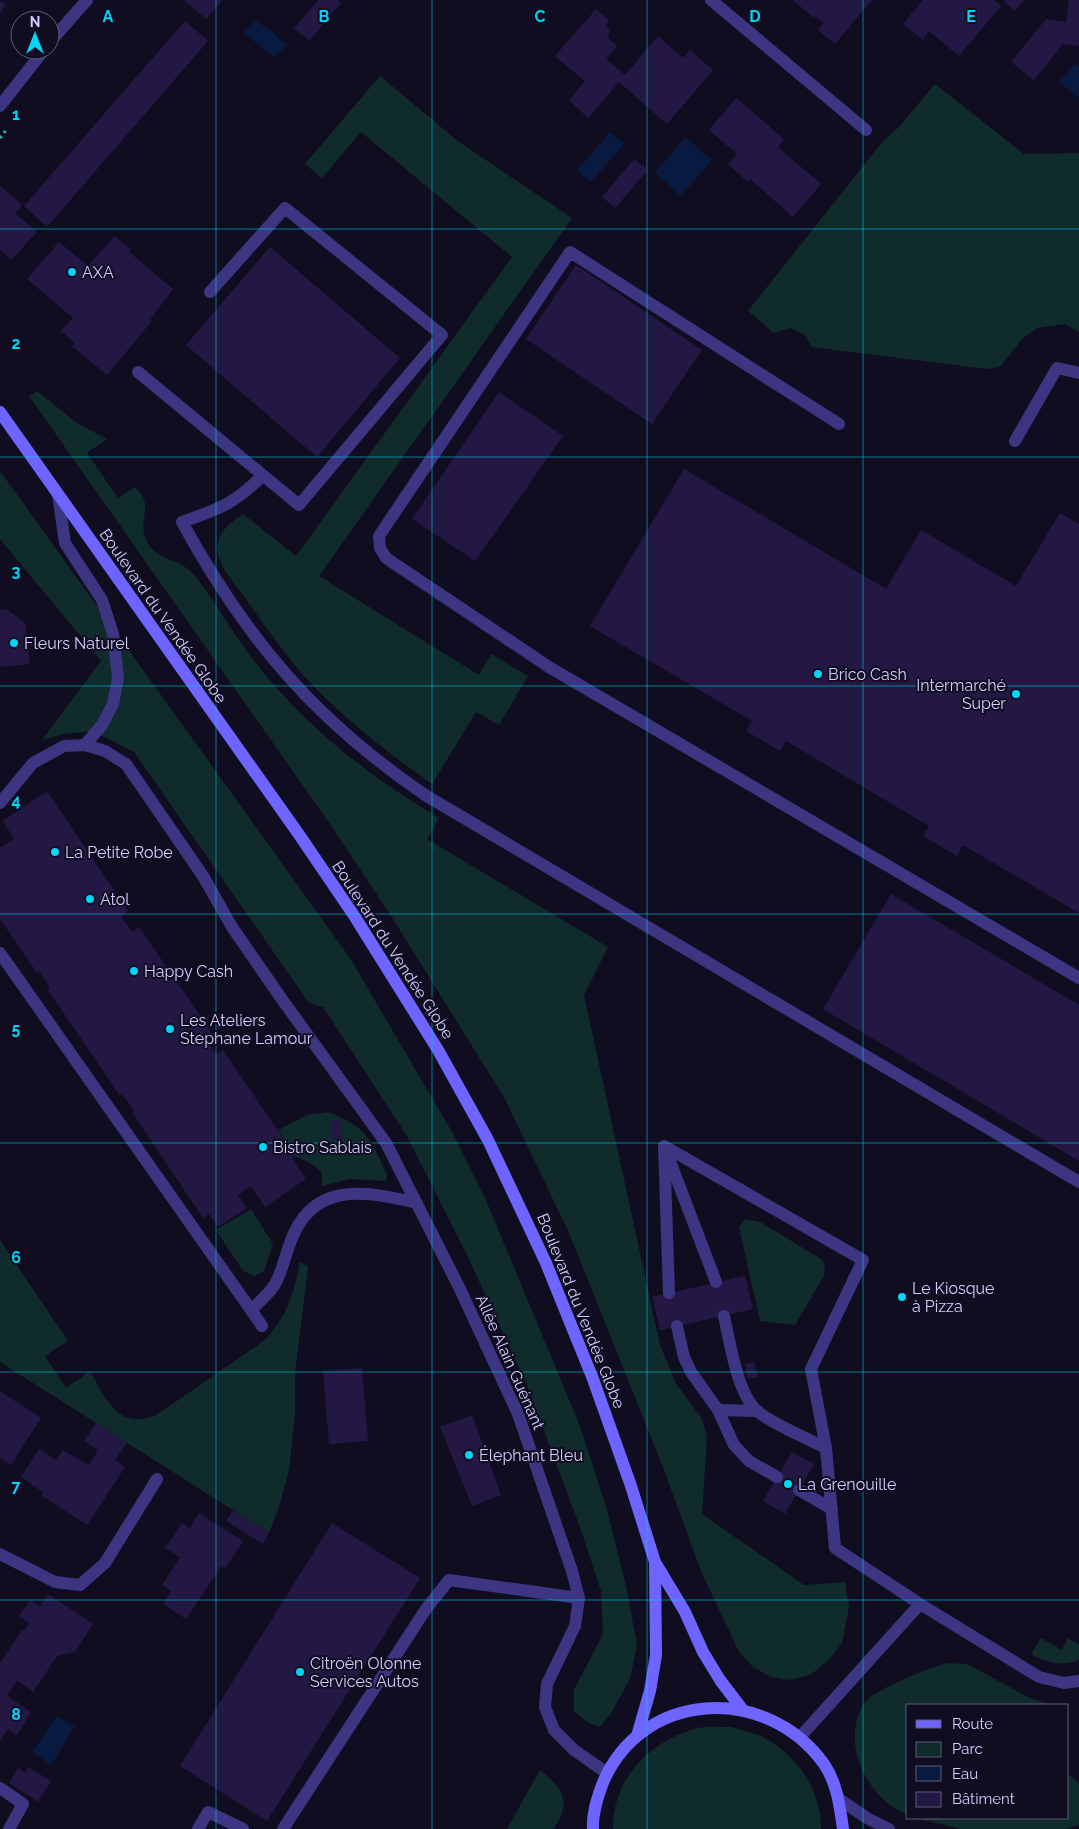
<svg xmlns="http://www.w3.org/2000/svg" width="1079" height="1829" font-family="Raleway,sans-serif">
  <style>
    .green { fill: #102b2b }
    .water { fill: #081a3f }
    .building { fill: #231843 }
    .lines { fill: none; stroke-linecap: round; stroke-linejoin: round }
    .path { stroke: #2bb5b2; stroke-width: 3; stroke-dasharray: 2.5 4; stroke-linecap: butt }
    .lane { stroke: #3c3682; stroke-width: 12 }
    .street { stroke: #3c3682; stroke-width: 12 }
    .secondary { stroke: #6e64ff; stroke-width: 12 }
    .grid { fill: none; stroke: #00d5f8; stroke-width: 1; stroke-opacity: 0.55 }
    .poi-dot { fill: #00d5f8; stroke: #110d21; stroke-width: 2 }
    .labels { text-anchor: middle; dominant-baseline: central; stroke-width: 4; stroke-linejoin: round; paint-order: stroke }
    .poi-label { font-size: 16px; fill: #d5cdff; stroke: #110d21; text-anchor: start }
    .street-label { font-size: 16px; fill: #d5cdff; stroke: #110d21 }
    .grid-label { font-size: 16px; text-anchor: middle; font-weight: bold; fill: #00d5f8; stroke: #110d21; stroke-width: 4; stroke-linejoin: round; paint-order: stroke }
  </style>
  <rect width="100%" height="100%" fill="#110d21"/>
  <path class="green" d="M380,76L459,142L572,218L319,576L479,675L491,654L528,676L499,725L476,712L432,784C384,750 336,713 297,668C278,644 260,620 243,595C233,581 215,563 218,545C219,530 232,522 243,514L296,556L512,257L361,132L322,178L305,164Z
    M935,84L1024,154L1079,153V332L1065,324L1037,328L1022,339L1000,367L988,369L812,347L805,335L790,328L774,333L748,311L883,141L898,128Z
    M37,391L78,424L107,439L87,453L118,498L135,487C138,491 143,495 144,499C148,514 138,527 148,544C159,561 182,559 194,575C213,598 228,626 246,650C297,720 365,774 439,818L427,839L608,947L584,995L660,1345L676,1384L701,1417L707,1436L702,1514L804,1585L845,1582L849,1607L842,1643L829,1660L810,1675L790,1680L771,1677L753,1667L739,1652L701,1571L663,1467L569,1233L505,1099L393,919L330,824L29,396Z
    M0,471L350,958L452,1132L486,1200L580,1426L608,1513L626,1586L637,1645L630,1679L611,1713L600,1727L589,1723L574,1711V1690L603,1634L601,1591L581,1530L527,1385L468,1257L407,1136L323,1007L309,1003L134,752L93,731L63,734L42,740L101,661L0,539Z
    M328,1112C369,1129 368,1136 387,1174L386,1181L350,1179L322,1186V1172L310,1163L295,1156L278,1130L307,1115Z
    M251,1209L273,1244L264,1271L254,1276L243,1271L216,1230Z
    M745,1219L760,1222L821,1259L825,1264L824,1276L795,1325L760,1321L740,1232L739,1227Z
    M0,1240L68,1341L45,1356L66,1388L90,1371C106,1399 117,1429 155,1416L265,1340C286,1318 295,1291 300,1262L308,1266L295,1374V1415L289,1470L280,1504L269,1533L0,1362Z
    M1041,1638L1062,1650L1068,1638L1079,1645V1660C1062,1667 1046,1662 1031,1654Z
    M948,1663L967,1664L1030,1698L1052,1705H908V1815C868,1800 840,1744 863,1705C872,1689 930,1668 948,1663Z
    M732,1727C743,1731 756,1733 765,1738C798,1757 821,1790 821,1829H613C612,1779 651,1740 698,1728C708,1726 721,1727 732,1727Z
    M540,1770C562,1788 573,1802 553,1829H507Z
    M1068,1774L1079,1784V1825L1066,1829H961L915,1818H1068Z"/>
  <path class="water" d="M254,20L272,31L286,45L275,58L244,33Z
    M1075,63L1079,66V98L1059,82Z
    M610,132L624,144L591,182L577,170Z
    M685,137L712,160L681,196L655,173Z
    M57,1716L75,1727L51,1765L32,1752Z"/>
  <path class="building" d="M184,0H223L206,19Z
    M318,0H338L341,3L309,41L294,28Z
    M793,0H872L835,44L818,30L824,23L815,16L814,18Z
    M923,0H994L1001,6L959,56L929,31L923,40L903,24Z
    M1006,0H1024L1015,11L1004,2Z
    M1069,0H1079V46L1063,44L1034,80L1011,62L1046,19L1066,22Z
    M0,1L6,4L0,14Z
    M596,9L609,20L606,24L610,31L608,38L617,46L606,59L625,75L658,36L683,58L690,50L713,70L667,124L619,82L588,118L569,100L585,81L555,56Z
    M185,21L208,41L47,227L24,206Z
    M736,98L784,139L778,147L821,184L793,217L750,179L748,182L728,164L737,154L709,130Z
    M634,159L648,170L615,208L602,197Z
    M0,186L22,205L15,213L37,232L11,260L0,250Z
    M115,236L131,250L129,252L173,289L150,320L152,321L107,375L72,346L75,343L61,331L73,318L27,279L59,242L88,266Z
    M270,247L400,358L317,457L186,345Z
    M576,265L702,350L652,424L526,339Z
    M499,392L563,436L475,561L412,519Z
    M684,469L886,589L921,530L1016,586L1060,513L1079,524V913L963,845L957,856L923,836L929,826L786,741L780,751L746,731L752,721L590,626Z
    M6,609L25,623L30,664L0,667V610Z
    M47,791L128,911L121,916L132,932L139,927L212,1033L205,1038L216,1054L223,1050L295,1156L292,1158L306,1179L265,1207L251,1186L238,1195L247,1208L218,1227L209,1214L203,1218L132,1112L134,1111L122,1094L120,1096L48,990L50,988L39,971L37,973L0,919V847L14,839L3,821Z
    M891,894L1079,1005V1161L823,1009Z
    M331,1120H341L343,1139H332Z
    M745,1276L753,1309L660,1330L652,1297Z
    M754,1362L758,1377L748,1379L745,1364Z
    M362,1368L368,1441L329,1444L323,1371Z
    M0,1391L41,1418L11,1465L0,1458Z
    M472,1415L501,1495L472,1506L440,1427Z
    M96,1423L127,1443L115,1460L125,1467L87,1525L41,1495L43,1492L21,1477L39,1449L56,1460L63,1450L89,1465L98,1450L84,1441Z
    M792,1452L814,1464L785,1514L763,1501Z
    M233,1510L269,1533L263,1544L226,1521Z
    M199,1513L243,1541L225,1569L221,1566L186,1619L163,1604L171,1591L162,1585L180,1557L165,1548L182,1523L190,1528Z
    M332,1523L420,1578L267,1821L180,1766Z
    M48,1594L93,1624L75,1652L57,1656L33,1692L17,1680L7,1696L31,1712L17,1735L8,1729L0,1741V1663L22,1630L24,1631L29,1623L19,1616L30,1600L40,1607Z
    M28,1767L51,1781L38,1802L9,1783L18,1768L25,1773Z"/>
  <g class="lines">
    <path class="path" d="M0,138L7,129"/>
    <path class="lane" d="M138,372L299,505L442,335L285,208L210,292
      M839,424L570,252L379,536L380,548L386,558L549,667L1079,978
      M1015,441L1057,368L1079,373
      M263,475C235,504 218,509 182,522C247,640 314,719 425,795L1079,1182
      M58,495L65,543L102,600L113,634L118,678L113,704L102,725L85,745
      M0,803L33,763L64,746L85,745L105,751L126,764L203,876L232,927L281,998L386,1143L459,1287L518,1414L572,1571L579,1598L575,1626L547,1684L545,1707L554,1730L574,1750L607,1773
      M0,953L251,1310C281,1283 277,1281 289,1246C310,1181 363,1190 417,1203
      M664,1146L863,1260L811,1369L826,1448L835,1548L920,1604L1039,1677L1064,1683L1079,1681
      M664,1146L669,1293
      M668,1156L716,1282
      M251,1310L262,1326
      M724,1316C730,1342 737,1394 758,1412C775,1425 806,1438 826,1448
      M677,1326L684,1357L691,1372L718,1410L734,1445L749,1461L777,1477
      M718,1410L758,1411
      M799,1490L832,1509
      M800,1737L920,1604
      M0,1788L23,1804L9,1829
      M198,1829L208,1812L243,1829
      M283,1829L426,1609L449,1580L579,1598"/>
    <path class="street" d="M711,0L866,130
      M50,42L87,0
      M0,106L44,50
      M0,1554L55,1582L80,1585L105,1563L157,1479
      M839,1799L867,1818L889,1829"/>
    <path class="secondary" d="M0,412L300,836L355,917L438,1050L488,1140L546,1263L593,1379L631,1486L655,1562L685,1612L703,1652L720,1680L742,1709
      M637,1736L650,1691L656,1655L655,1562
      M593,1829C592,1814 597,1799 602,1785C640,1690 766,1683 824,1764C837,1783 840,1807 843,1829"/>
  </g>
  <path class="grid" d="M216,0V1829M432,0V1829M647,0V1829M863,0V1829M0,229H1079M0,457H1079M0,686H1079M0,914H1079M0,1143H1079M0,1372H1079M0,1600H1079"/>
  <g class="poi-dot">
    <circle cx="72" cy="272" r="5"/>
    <circle cx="14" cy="643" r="5"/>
    <circle cx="818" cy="674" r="5"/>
    <circle cx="1016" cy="694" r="5"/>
    <circle cx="55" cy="852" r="5"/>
    <circle cx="90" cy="899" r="5"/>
    <circle cx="134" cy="971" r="5"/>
    <circle cx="170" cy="1029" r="5"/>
    <circle cx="263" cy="1147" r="5"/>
    <circle cx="902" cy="1297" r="5"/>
    <circle cx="469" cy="1455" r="5"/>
    <circle cx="788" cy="1484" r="5"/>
    <circle cx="300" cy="1672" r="5"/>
  </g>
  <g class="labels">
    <g class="poi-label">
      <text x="82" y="272">AXA</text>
      <text x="24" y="643">Fleurs Naturel</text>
      <text x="828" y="674">Brico Cash</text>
      <text x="1006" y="685" text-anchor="end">Intermarché<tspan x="1006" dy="18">Super</tspan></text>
      <text x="65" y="852">La Petite Robe</text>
      <text x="100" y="899">Atol</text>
      <text x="144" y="971">Happy Cash</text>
      <text x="180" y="1020">Les Ateliers<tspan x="180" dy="18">Stephane Lamour</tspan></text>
      <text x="273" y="1147">Bistro Sablais</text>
      <text x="912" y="1288">Le Kiosque<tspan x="912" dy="18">à Pizza</tspan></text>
      <text x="479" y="1455">Élephant Bleu</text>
      <text x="798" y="1484">La Grenouille</text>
      <text x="310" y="1663">Citroën Olonne<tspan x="310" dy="18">Services Autos</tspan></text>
    </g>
    <g class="street-label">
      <text transform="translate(163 616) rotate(55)">Boulevard du Vendée Globe</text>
      <text transform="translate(393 950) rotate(57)">Boulevard du Vendée Globe</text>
      <text transform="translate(581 1311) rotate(68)">Boulevard du Vendée Globe</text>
      <text transform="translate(510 1362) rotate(66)">Allée Alain Guénant</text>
    </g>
  </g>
  <g class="grid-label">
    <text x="108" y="22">A</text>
    <text x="324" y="22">B</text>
    <text x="540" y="22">C</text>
    <text x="755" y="22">D</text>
    <text x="971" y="22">E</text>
    <text x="16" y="120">1</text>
    <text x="16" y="349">2</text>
    <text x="16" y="577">3</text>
    <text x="16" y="806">4</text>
    <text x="16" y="1034">5</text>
    <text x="16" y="1263">6</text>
    <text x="16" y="1492">7</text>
    <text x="16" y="1720">8</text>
  </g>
  <rect x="906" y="1704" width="162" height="115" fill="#110d21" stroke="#5f5a7a"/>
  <rect x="916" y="1720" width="25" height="8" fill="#6e64ff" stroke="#5f5a7a"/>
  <text x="952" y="1729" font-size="15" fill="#d5cdff">Route</text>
  <rect x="916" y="1742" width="25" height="15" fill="#102b2b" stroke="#5f5a7a"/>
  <text x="952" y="1754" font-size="15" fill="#d5cdff">Parc</text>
  <rect x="916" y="1766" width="25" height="15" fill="#081a3f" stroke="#5f5a7a"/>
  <text x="952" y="1779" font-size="15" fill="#d5cdff">Eau</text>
  <rect x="916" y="1792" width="25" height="15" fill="#231843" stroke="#5f5a7a"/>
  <text x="952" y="1804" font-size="15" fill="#d5cdff">Bâtiment</text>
  <g transform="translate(35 35)"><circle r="24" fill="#110d21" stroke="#5f5a7a"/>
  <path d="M0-4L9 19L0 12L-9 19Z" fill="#00d5f8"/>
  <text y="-8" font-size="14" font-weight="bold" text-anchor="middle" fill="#d5cdff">N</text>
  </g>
</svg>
